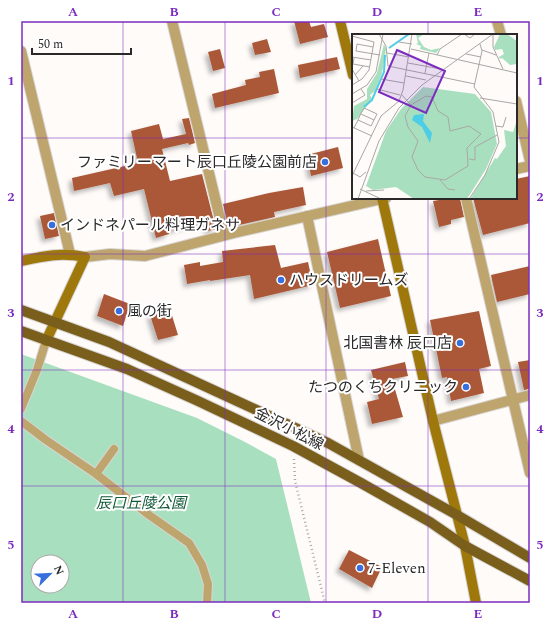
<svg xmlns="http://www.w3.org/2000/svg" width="551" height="624" font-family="Spectral,'Noto Sans JP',serif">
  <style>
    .green { fill: #a8e0bf; fill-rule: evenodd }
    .building { fill: #aa5939; filter: url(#shadow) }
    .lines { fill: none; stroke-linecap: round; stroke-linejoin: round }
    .lane-casing { stroke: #d8d5d3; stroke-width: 10 }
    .street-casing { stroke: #d8d5d3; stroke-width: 12 }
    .secondary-casing { stroke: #d8d5d3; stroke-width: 12 }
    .primary-casing { stroke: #d8d5d3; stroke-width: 12 }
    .path { stroke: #aca9a8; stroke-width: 2.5; stroke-dasharray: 1 3; stroke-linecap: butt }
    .lane { stroke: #bea46d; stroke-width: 8 }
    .street { stroke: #bea46d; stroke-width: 10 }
    .secondary { stroke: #9f780c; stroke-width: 10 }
    .primary { stroke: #7a5e1c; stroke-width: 10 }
    .grid { fill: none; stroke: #7b2cbf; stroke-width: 1; stroke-opacity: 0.55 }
    .poi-dot { fill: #376fde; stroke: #fff; stroke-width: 1.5 }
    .labels { text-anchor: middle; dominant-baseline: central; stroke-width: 4; stroke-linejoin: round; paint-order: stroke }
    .poi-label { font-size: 15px; fill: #2a2828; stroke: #fff; text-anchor: start }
    .street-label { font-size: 15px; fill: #2a2828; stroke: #fff }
    .park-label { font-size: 15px; font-style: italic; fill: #115938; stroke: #fff }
    .inset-river { fill: none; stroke: #4ecde7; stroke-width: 2 }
    .inset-road { fill: none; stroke: #a9a7a5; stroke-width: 1 }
    .view { fill: #7b2cbf; fill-opacity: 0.15; stroke: #7b2cbf; stroke-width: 2 }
    .inset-edge { fill: none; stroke: #2a2828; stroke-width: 2 }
    .neatline { fill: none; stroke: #7b2cbf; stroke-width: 1.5 }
    .grid-label { font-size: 13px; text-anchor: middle; font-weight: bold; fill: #7b2cbf }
  </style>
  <defs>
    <filter id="shadow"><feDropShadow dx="-3.5" dy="3.5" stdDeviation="2" flood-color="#0004"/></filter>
  </defs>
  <rect width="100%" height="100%" fill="#fefbf9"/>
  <path class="green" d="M21,354L197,418L245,442L276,459L311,603H21ZM38,562H62V586H38Z"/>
  <path class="building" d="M294,21H309L311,27L324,24L328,37L300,44Z
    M267,39L271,52L255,55L252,43Z
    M220,49L225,68L213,71L208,52Z
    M337,57L340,69L300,78L298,65Z
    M274,69L279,93L215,108L212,94L246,85L245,80L260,77L259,72Z
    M189,118L195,143L189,145L188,143L162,149L170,181L202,174L216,229L208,231L205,221L168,231L169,234L156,238L144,189L114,196L110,183L74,191L72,178L138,163L131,131L159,124L163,139L186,134L182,119Z
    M338,147L343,168L311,176L307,155Z
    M530,176V223L483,235L473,198H516V179Z
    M303,187L306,205L274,212L275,217L239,225V222L228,225L223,204L269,193Z
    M451,198H460L464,217L451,220V224L439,227L433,201Z
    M54,213L59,236L45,239L40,216Z
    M378,239L391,296L340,308L327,252Z
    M275,245L281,268L308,262L313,285L254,299L250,275L210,281V280L187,284L184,265L200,262V266L223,262L222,251Z
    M530,266V294L497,302L491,275Z
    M104,294L130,304L123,326L97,316Z
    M170,309L178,335L158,340L150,315Z
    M479,311L491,366L479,369L484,393L451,401L447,377L442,378L430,320Z
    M530,360V389L524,390L518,362Z
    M405,362L408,376L392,379L403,417L372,424L367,402L379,399L371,370Z
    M349,550L382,567L372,588L339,569Z"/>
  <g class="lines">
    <g class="lane-casing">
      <path id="lane" d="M21,409L37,370L46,341
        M21,421L46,440L96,474L149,515L189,543L202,565L208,584L207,603
        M96,474L114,449"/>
    </g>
    <g class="street-casing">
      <path id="street" d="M172,21L224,235
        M497,21L501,35
        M21,51L70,254
        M516,101L530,161
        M516,169L530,166
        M466,198L530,473
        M307,216L359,460
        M85,257L110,254L145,256L234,233L386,198
        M433,421L530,395"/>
    </g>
    <g class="secondary-casing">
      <path id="secondary" d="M340,21L353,75
        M382,198L433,421L465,546L476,603
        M21,261C44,256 61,252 85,257L46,341"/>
    </g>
    <g class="primary-casing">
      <path id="primary" d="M21,310L109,342L328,443L457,515L530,558
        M21,331L127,369L198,401L293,446L361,483L430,522L465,546L530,581"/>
    </g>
    <path class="path" d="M294,459L295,481L325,603"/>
    <use href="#lane" class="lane"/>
    <use href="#street" class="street"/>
    <use href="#secondary" class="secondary"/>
    <use href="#primary" class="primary"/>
  </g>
  <path class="grid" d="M123,21V603M225,21V603M326,21V603M428,21V35M21,138H353M516,138H530M428,198V603M21,254H530M21,370H530M21,486H530"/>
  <g class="poi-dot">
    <circle cx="325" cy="162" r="4"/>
    <circle cx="52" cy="225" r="4"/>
    <circle cx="281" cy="280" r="4"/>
    <circle cx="119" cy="311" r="4"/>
    <circle cx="460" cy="343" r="4"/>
    <circle cx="466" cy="387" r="4"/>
    <circle cx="360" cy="568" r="4"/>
  </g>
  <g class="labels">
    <g class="poi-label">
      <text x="317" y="162" text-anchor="end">ファミリーマート辰口丘陵公園前店</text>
      <text x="60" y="225">インドネパール料理ガネサ</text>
      <text x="289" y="280">ハウスドリームズ</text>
      <text x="127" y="311">風の街</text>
      <text x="452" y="343" text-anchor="end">北国書林 辰口店</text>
      <text x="458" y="387" text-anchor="end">たつのくちクリニック</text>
      <text x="368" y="568">7-Eleven</text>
    </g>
    <g class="street-label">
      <text transform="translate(289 429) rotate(27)">金沢小松線</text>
    </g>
    <g class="park-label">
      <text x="141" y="503">辰口丘陵公園</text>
    </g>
  </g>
  <g transform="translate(352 34)">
    <rect width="165" height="165" fill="#fefbf9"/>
    <path d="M64,0H72L66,4L72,13L79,16L88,14L84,19L68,15L69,12L64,10L66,9ZM148,0H155L165,7V30L158,31L150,24L148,25L147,23L152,20L150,15L143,16L142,13ZM32,10L34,15L30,39L23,57L18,61L20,65L5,85L0,87L2,72L15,65V55L25,39ZM71,53L123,60L139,78L145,110L134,135L115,165H62L44,153L21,156L14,152L34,97L49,75ZM165,86V165H118L143,124L145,125L154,112L152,96L161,98Z" fill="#a8e0bf"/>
    <path d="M72,80L71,87L80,99L78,109L70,93L60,86L62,81Z" fill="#4ecde7"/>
    <path class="inset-river" d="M37,14L57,0M12,73L20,66L32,38L33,21"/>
    <path class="inset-road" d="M27,0L34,12L36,32L123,50M112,0L118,4L123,0M141,0V13L151,35M0,2L22,8L17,36L10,45L0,51M47,8L60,10M21,13L5,10L4,17L28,21M59,15L165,39M130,16L144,21M35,19L57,23M114,20L129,23M85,21L88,15L110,0M0,23L19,26M2,24L1,30L18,33M56,29L89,35M0,35L7,47M73,39L77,19M3,41L11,32M54,42L74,46M29,45L52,49M25,55L48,61M0,60L15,51L24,38L31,0M49,60L59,71M74,62L80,63L86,77L96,83L98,97L117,92L129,100L115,114L116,132L93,146L73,143L66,136L60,123L66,107L56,93L53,82L59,71ZM128,64L165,70M0,69L13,61L9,55M9,80L22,86M144,92L151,93L154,83M0,93L20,102M2,94L6,86L9,79L12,74L25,80L19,92L6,86M117,125L123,126V113L145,101M1,139L8,143L14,138M0,142L29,82L47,67L51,56L60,0M88,146L96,155L103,156M8,155L29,165M14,157L32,156M6,165L27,107L47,74L70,51L141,0M117,165L133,141L147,108L141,78L122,53L130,17L128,10"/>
    <path class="view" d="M45,16L93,37L74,79L27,58Z"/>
    <rect width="165" height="165" class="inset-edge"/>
  </g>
  <rect width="551" height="624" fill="none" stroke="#ffffff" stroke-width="44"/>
  <g transform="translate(50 574) rotate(66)"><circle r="19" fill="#ffffff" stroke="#aaa9a9"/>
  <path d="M0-3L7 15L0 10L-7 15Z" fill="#376fde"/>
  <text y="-6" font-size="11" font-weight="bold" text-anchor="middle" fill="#2a2828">N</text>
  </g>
  <path d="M32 48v6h99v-6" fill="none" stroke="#2a2828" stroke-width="2"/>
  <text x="38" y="48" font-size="12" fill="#2a2828" stroke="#ffffff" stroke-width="3" paint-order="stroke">50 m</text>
  <rect x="22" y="22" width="507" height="580" class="neatline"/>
  <g class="grid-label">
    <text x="73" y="16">A</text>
    <text x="174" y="16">B</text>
    <text x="276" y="16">C</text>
    <text x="377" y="16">D</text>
    <text x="478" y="16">E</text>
    <text x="11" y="85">1</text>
    <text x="540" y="85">1</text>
    <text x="11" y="201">2</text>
    <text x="540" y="201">2</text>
    <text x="11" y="317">3</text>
    <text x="540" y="317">3</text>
    <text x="11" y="433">4</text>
    <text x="540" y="433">4</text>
    <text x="11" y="549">5</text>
    <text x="540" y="549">5</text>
    <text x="73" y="618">A</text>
    <text x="174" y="618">B</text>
    <text x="276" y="618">C</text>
    <text x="377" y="618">D</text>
    <text x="478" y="618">E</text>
  </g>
</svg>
